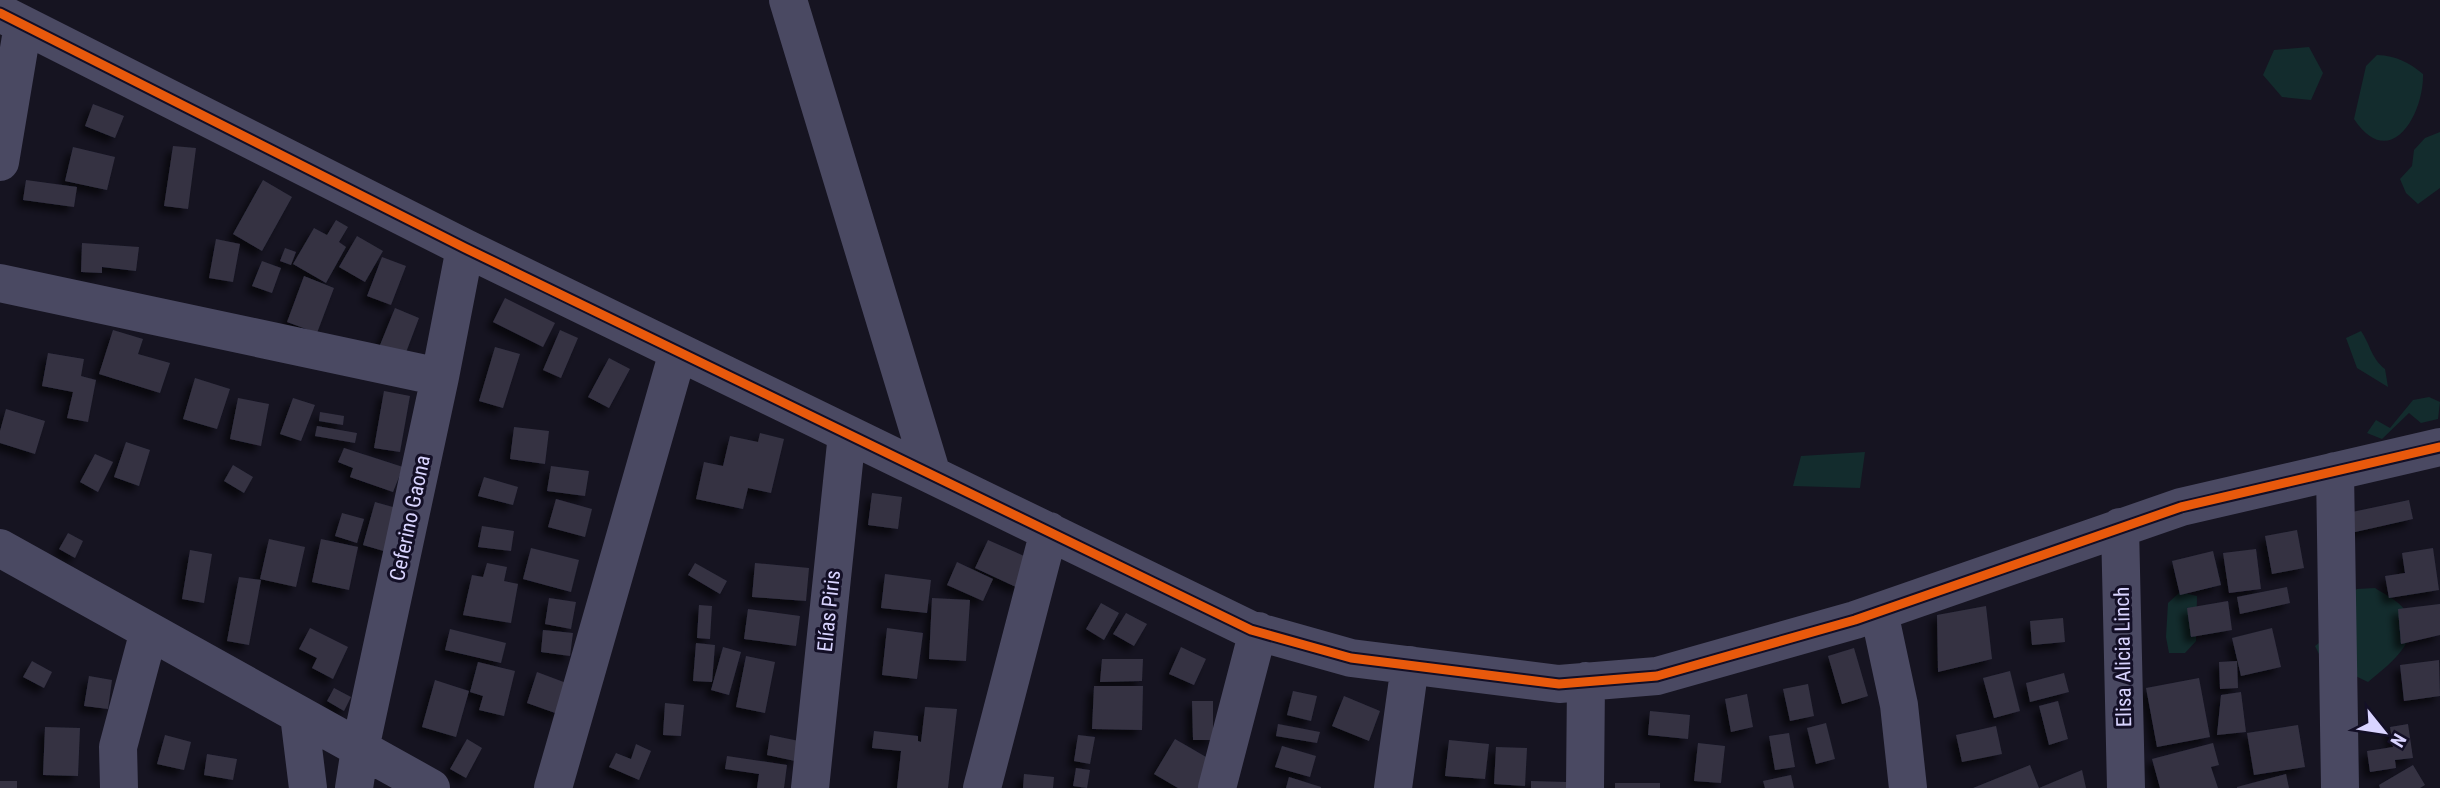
<svg xmlns="http://www.w3.org/2000/svg" width="2440" height="788" font-family="'Roboto Condensed',sans-serif">
  <style>
    .green { fill: #132c2d }
    .building { fill: #343243; filter: url(#shadow) }
    .lines { fill: none; stroke-linecap: round; stroke-linejoin: round }
    .minor { stroke: #4a4962; stroke-width: 38 }
    .cycleway-casing { stroke: #130f26; stroke-width: 13 }
    .cycleway { stroke: #e8590c; stroke-width: 9 }
    .labels { text-anchor: middle; dominant-baseline: central; stroke-width: 6; stroke-linejoin: round; paint-order: stroke }
    .street-label { font-size: 21px; fill: #d9d4ff; stroke: #130f26 }
  </style>
  <defs>
    <filter id="shadow"><feDropShadow dx="-6" dy="6" stdDeviation="3.5" flood-color="#0009"/></filter>
  </defs>
  <rect width="100%" height="100%" fill="#161421"/>
  <path class="green" d="M2309,47L2323,73L2311,100L2282,97L2263,75L2274,50Z
    M2377,55C2397,56 2408,62 2423,74C2424,115 2390,173 2354,119L2366,66Z
    M2440,132V188L2418,204L2406,193L2400,179L2412,166L2414,150L2425,138Z
    M2361,331C2371,346 2371,358 2385,369L2388,387L2357,368L2346,338Z
    M2429,397L2440,402L2438,419L2421,423L2409,413L2382,439L2367,433L2376,420L2390,428L2413,400Z
    M1865,452L1860,488L1793,486L1801,456Z
    M2375,588C2386,595 2403,603 2409,616C2421,641 2385,668 2368,682L2322,660L2315,646L2340,627L2344,597L2357,589Z
    M2180,592L2197,596L2196,641L2185,653H2169L2166,637L2168,603Z"/>
  <path class="building" d="M93,104L124,116L115,138L85,126Z
    M173,146L196,148L188,209L164,206Z
    M73,147L115,157L107,190L65,181Z
    M26,180L77,187L74,207L23,200Z
    M263,180L292,197L262,251L233,234Z
    M336,220L348,227L339,242L346,247L326,283L293,264L314,228L327,235Z
    M357,236L383,251L365,282L339,267Z
    M216,239L240,244L233,282L209,278Z
    M82,243L139,247L136,271L102,267V273L81,272Z
    M285,248L296,252L291,265L280,261Z
    M382,257L406,266L391,305L367,296Z
    M262,261L281,268L272,293L252,286Z
    M304,276L334,288L317,333L287,322Z
    M505,298L555,323L543,347L493,322Z
    M395,308L419,318L405,355L380,345Z
    M113,330L143,339L138,354L170,363L160,393L99,374Z
    M560,330L578,338L561,378L543,370Z
    M495,347L520,354L503,408L479,401Z
    M48,353L84,359L81,376L96,380L88,422L67,418L73,392L42,386Z
    M609,358L630,369L609,408L588,397Z
    M195,378L230,389L217,429L183,419Z
    M384,391L410,396L400,452L374,448Z
    M238,398L269,404L261,446L230,439Z
    M293,398L315,405L301,441L280,434Z
    M6,409L45,421L35,454L0,443V431Z
    M320,412L344,416L343,425L319,421Z
    M317,426L357,433L355,443L315,436Z
    M514,427L549,431L545,464L510,459Z
    M760,433L784,439L771,493L748,488L743,509L696,499L704,462L723,466L730,436L758,442Z
    M126,442L150,450L139,486L114,477Z
    M344,448L403,467L393,492L350,477L353,468L338,462Z
    M95,454L113,462L98,492L80,482Z
    M233,465L253,477L244,493L224,481Z
    M551,466L589,471L585,496L547,491Z
    M484,477L518,487L513,505L478,496Z
    M872,493L902,497L898,529L868,525Z
    M556,499L592,509L585,537L548,527Z
    M2409,500L2413,519L2342,535L2338,515Z
    M375,502L400,509L387,552L363,545Z
    M342,513L364,519L357,543L335,536Z
    M482,526L514,531L511,551L478,547Z
    M2297,530L2304,568L2272,574L2265,536Z
    M68,533L83,541L75,558L59,549Z
    M269,539L305,547L296,587L260,579Z
    M321,539L358,547L349,590L312,582Z
    M988,540L1031,559L1018,588L975,568Z
    M531,548L579,560L571,592L523,579Z
    M2433,548L2439,590L2389,598L2385,576L2405,573L2402,553Z
    M2256,549L2261,589L2229,593L2223,553Z
    M190,550L212,554L204,603L182,599Z
    M2213,551L2221,585L2180,595L2172,561Z
    M957,562L993,579L983,601L947,585Z
    M487,563L507,567L504,581L518,584L511,623L463,615L472,575L483,577Z
    M695,563L727,581L720,594L688,575Z
    M755,563L809,568L806,601L752,597Z
    M885,574L931,580L927,613L881,608Z
    M239,577L261,580L249,645L227,641Z
    M2287,587L2290,603L2240,614L2237,597Z
    M549,598L576,602L571,629L545,624Z
    M932,598L970,600L966,661L929,659Z
    M2228,601L2232,630L2191,637L2187,608Z
    M1101,603L1119,613L1104,640L1086,629Z
    M2440,604V635L2401,644L2398,609Z
    M699,605L712,606L710,639L697,638Z
    M1986,606L1992,659L1938,672L1937,615Z
    M748,609L800,616L796,646L744,639Z
    M1126,613L1147,624L1134,646L1113,634Z
    M2063,618L2065,642L2032,645L2030,621Z
    M310,628L348,647L333,679L312,668L317,658L299,649Z
    M887,628L923,633L917,679L882,675Z
    M2272,628L2281,667L2241,676L2232,638Z
    M450,629L506,643L501,663L445,650Z
    M543,630L573,633L570,656L541,652Z
    M696,643L715,645L712,682L693,681Z
    M723,647L741,652L729,695L711,690Z
    M1181,647L1206,659L1194,685L1169,674Z
    M1854,648L1868,696L1842,704L1828,656Z
    M746,656L775,662L765,713L736,707Z
    M1102,659H1143L1142,681L1100,682Z
    M2439,660L2440,696L2404,701L2400,665Z
    M32,661L52,672L44,688L23,677Z
    M2237,661L2238,688L2220,689L2219,662Z
    M478,662L515,671L504,716L479,710L483,696L470,692Z
    M2010,671L2020,711L1994,718L1983,678Z
    M537,672L569,684L558,714L527,703Z
    M2064,673L2069,692L2030,702L2026,683Z
    M89,676L112,680L108,709L84,706Z
    M2199,678L2210,737L2157,747L2146,688Z
    M435,680L469,691L456,737L422,727Z
    M1808,684L1814,716L1790,721L1783,689Z
    M1094,686H1143L1142,730L1092,729Z
    M334,688L351,697L344,711L327,701Z
    M1293,691L1317,696L1311,721L1287,715Z
    M2241,692L2246,732L2217,735L2221,695Z
    M1747,694L1753,727L1731,732L1725,699Z
    M1344,696L1380,711L1369,741L1332,726Z
    M1192,701H1213V740H1193Z
    M2058,701L2068,739L2049,745L2039,706Z
    M665,703L684,705L681,736L663,735Z
    M925,707L957,709L948,788H897L901,751L872,748L874,731L918,736V741L921,742Z
    M1650,711L1690,715L1688,739L1648,735Z
    M1826,723L1835,759L1816,764L1807,728Z
    M1278,724L1320,732L1317,743L1276,736Z
    M2408,724L2413,758L2395,760L2396,768L2370,772L2367,751L2393,747L2390,727Z
    M2298,725L2305,767L2254,775L2247,733Z
    M1996,726L2002,754L1962,762L1956,735Z
    M45,727L80,728L78,776L43,775Z
    M1789,733L1795,767L1775,770L1769,736Z
    M165,735L191,742L184,770L157,764Z
    M770,735L799,741L795,761L767,755Z
    M1078,735L1095,737L1090,764L1074,761Z
    M467,739L482,748L466,778L450,769Z
    M1175,739L1213,761L1198,788H1178L1154,774Z
    M1449,740L1489,744L1485,779L1445,776Z
    M1698,743L1725,746L1721,783L1694,781Z
    M2213,743L2219,765L2211,767L2218,788H2160L2152,759Z
    M636,744L651,751L639,780L609,767L616,753L631,759Z
    M1282,746L1316,756L1310,777L1275,767Z
    M1496,747L1527,748L1525,786L1494,784Z
    M207,754L237,759L233,780L204,775Z
    M727,756L787,765L784,788H757L759,774L725,769Z
    M2030,765L2039,788L2082,770L2086,788H1973Z
    M2413,765L2425,785L2420,788H2380L2379,785Z
    M1076,768L1090,770L1087,788L1073,786Z
    M1024,774L1054,777L1053,788H1023Z
    M2286,774L2289,788H2237V787Z
    M1791,775L1794,788H1765L1763,781Z
    M1289,777L1321,787V788H1286Z
    M0,781H17V788H0Z
    M1531,781L1567,782V788H1531Z
    M1615,783H1660V788H1615Z"/>
  <g class="lines">
    <path class="minor" d="M788,0L932,475
      M0,13L465,248L1251,630L1351,658L1559,684L1657,676L1855,620L2181,507L2440,447
      M0,162L23,25
      M0,283L440,377
      M2335,471L2340,788
      M2120,527L2126,788
      M0,548L431,788
      M1879,612L1899,705L1908,788
      M299,715L308,788
      M119,788L118,747L149,631
      M354,788L360,749L440,377L465,248
      M553,788L678,352
      M810,788L847,434
      M982,788L1049,531
      M1217,788L1258,631
      M1393,788L1410,665
      M1585,788L1586,681"/>
    <g class="cycleway-casing">
      <path id="cycleway" d="M0,13L465,248L1251,630L1351,658L1559,684L1657,676L1855,620L2181,507L2440,447"/>
    </g>
    <use href="#cycleway" class="cycleway"/>
  </g>
  <g class="labels">
    <g class="street-label">
      <text transform="translate(410 518) rotate(-78)">Ceferino Gaona</text>
      <text transform="translate(829 611) rotate(-84)">Elías Piris</text>
      <text transform="translate(2123 657) rotate(-91)">Elisa Alicia Linch</text>
    </g>
  </g>
  <g transform="translate(2384 732) rotate(120)" stroke="#130f26" stroke-width="5" paint-order="stroke">
  <path d="M0-5L12 26L0 18L-12 26Z" fill="#d9d4ff"/>
  <text y="-10" font-size="19" font-weight="bold" text-anchor="middle" fill="#d9d4ff">N</text>
  </g>
</svg>
